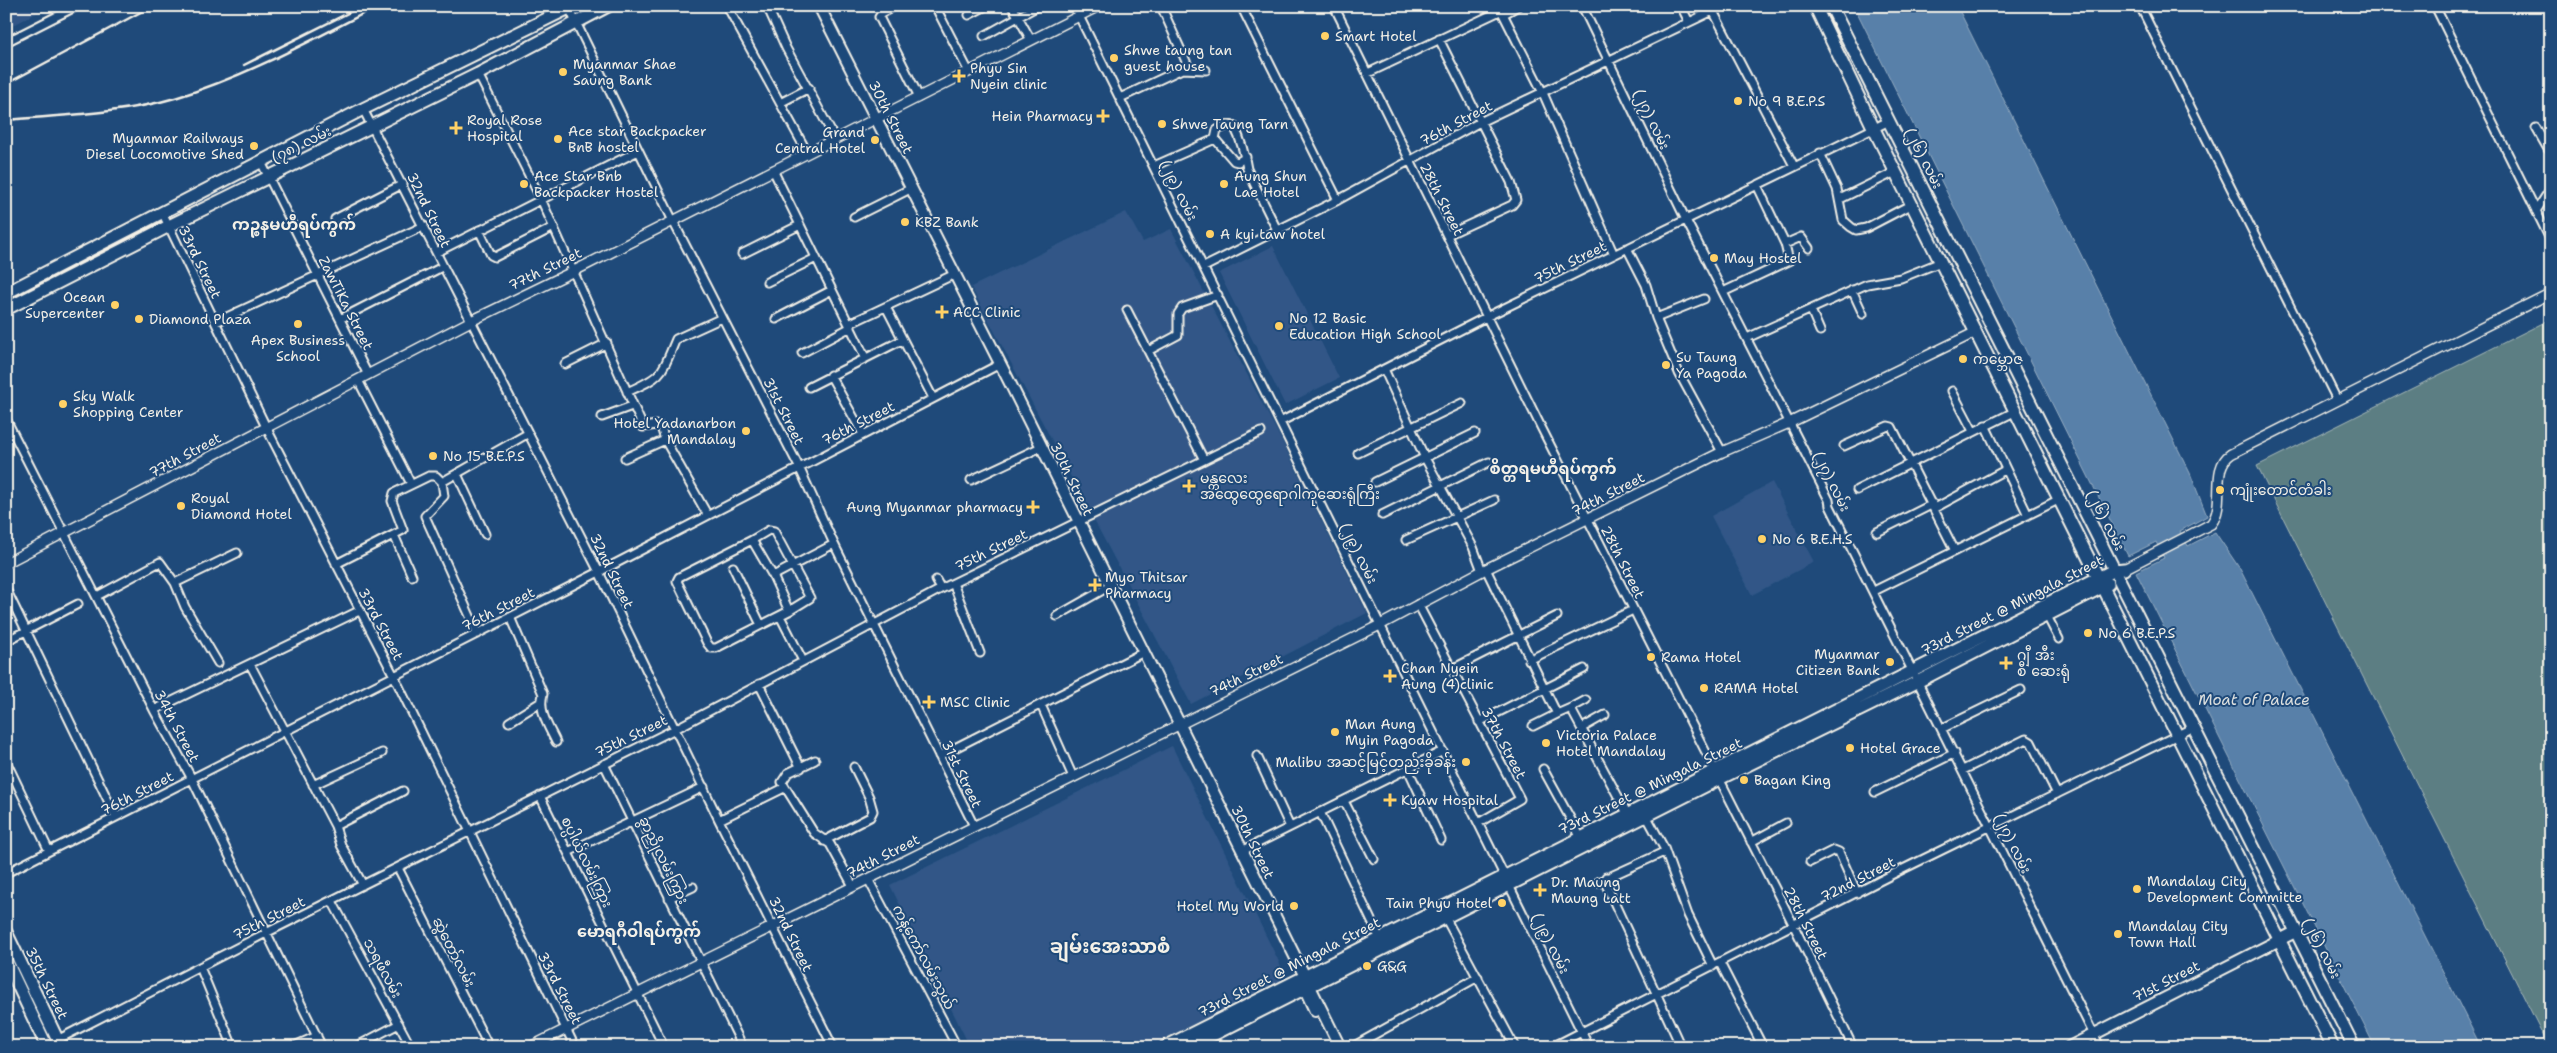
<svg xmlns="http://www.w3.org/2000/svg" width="2557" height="1053" font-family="'Shantell Sans','Noto Sans Myanmar',sans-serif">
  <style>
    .built { fill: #305787 }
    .green { fill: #5b7e83; stroke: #a8b8b6 }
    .water { fill: #5880a9; stroke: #96adc2 }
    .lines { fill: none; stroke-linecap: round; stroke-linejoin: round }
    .minor-casing { stroke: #f4f1e8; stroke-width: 11 }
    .tertiary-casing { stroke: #f4f1e8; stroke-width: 12 }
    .secondary-casing { stroke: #f4f1e8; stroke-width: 14 }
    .primary-casing { stroke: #f4f1e8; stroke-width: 15 }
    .minor { stroke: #1f4a7a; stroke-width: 7 }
    .tertiary { stroke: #1f4a7a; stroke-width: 9 }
    .secondary { stroke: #1f4a7a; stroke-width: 10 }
    .primary { stroke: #1f4a7a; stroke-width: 11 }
    .rail { stroke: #f4f1e8; stroke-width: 2.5 }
    .poi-dot { fill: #ffd166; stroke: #1f4a7a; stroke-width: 2 }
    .labels { text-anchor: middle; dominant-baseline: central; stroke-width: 4; stroke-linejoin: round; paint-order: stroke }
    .poi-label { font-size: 14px; fill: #f4f1e8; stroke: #1f4a7a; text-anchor: start }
    .street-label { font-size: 14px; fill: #f4f1e8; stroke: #1f4a7a }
    .water-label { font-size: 15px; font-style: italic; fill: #dde0df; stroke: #1f4a7a }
    .quarter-label { font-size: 16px; font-weight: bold; fill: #f4f1e8; stroke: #1f4a7a }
    .district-label { font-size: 19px; font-weight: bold; fill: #f4f1e8; stroke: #1f4a7a }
  </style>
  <rect width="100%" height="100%" fill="#1f4a7a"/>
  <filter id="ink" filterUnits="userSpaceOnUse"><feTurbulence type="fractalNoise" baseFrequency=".02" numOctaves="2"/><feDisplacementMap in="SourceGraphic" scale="10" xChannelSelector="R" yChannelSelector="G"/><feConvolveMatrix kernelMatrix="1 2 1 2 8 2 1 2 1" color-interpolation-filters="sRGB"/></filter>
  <g filter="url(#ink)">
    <path class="built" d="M6,6H50L6,29Z
      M1126,212L1143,242L1171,229L1282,441L1367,613L1191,704L971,287Z
      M1273,246L1339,378L1285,405L1219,273Z
      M1772,482L1814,562L1752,595L1711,516Z
      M1172,746L1287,978L1147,1047H970L890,885Z"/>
    <path class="green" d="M2551,319V1039L2546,1041L2257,466Z"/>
    <path class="water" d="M1854,6H1957L2190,473L2207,516L2180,531L2188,546L2215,532L2240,569L2481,1047H2375L2136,572L2164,558L2156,542L2128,556Z"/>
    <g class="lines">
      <g class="minor-casing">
        <path id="minor" d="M727,6L807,152
          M767,6L786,48L835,139
          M895,6L882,13L879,17L919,97
          M935,6L969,72
          M1012,6L1031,40
          M1161,6L1189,68
          M1241,6L1338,200
          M1334,6L1541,427L1794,926L1853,1047
          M1499,6L1543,93L1614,255
          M1582,6L1686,220L1829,500L1830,506L2100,1047
          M1681,6L1689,22
          M2140,6L2337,400
          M2435,6L2551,241
          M569,8L673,221L799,467L834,544L974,826
          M1713,11L1794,166
          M1504,14L1518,6
          M969,15L986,6
          M1079,16L1589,1047
          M984,36L1038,6
          M1439,39L1511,182L1516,200L1512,205L1447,235
          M6,42L77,6
          M1368,73L1502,10
          M478,74L541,199L643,427L657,425L661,427L665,440L707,514
          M1120,98L1182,69L1206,70
          M780,103L809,88
          M363,109L599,572L719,820L833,1047
          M2536,128L2548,149
          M1820,153L1837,189L1843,220L1851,227L1856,230L1866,228L1912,204
          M1246,157L1238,162L1234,161L1215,139L1217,130L1228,125L1234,126C1242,142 1244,153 1247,169L1277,230
          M261,162L368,375
          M1154,166L1215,139
          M773,170L865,357
          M1840,199L1895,172
          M2536,211L2551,188
          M163,214L266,427L394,676L575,1047
          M854,217L912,188
          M335,219L403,184
          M479,230L491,255L495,257L554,227
          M1785,244L1801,237L1809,248
          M1627,248L1646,285L1656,318L1679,373L1722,452
          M437,252L638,151
          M742,254L800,225
          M1204,267L1338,200L1480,122L1723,6
          M767,282L816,258
          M1852,290L1863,314
          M1723,292L1789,261L1785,244L1757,185
          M886,307L933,398
          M1127,310L1204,460
          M1811,310L1820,331
          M1656,318L1704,299
          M340,319L442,267
          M776,319L832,290
          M216,322L424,226
          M848,322L851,323L955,274
          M1747,338L1867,284L1901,278L1941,262
          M1148,351L1178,335V314L1182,308L1218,295
          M802,353L851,327
          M565,364L607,343
          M1384,369L1425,458L1473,547L1482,571
          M830,375L863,434
          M358,380L411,484
          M809,387L902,340
          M1952,391L1973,431
          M627,392C663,376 661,375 676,339L722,318
          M602,417L632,406
          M6,419L154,710L192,779L322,1047
          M1280,422L1486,317L1889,121
          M1985,425L2028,515
          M1844,446L1888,426L1892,427L1955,551
          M1358,453L1462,403
          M625,458L665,440
          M457,474L485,534
          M971,480L1041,447
          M442,482L444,496L425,516L478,634
          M1375,482L1475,433
          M1857,490L2016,411
          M1935,508L2005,470
          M1382,515L1489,462
          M1877,532L1933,504
          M394,535L412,576
          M752,540L769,530L774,531L810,598L789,611L716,648H711L707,643L677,581L679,577L752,540L773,576L789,611
          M1406,540L1494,500
          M336,564L403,530L392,501L394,493L429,476H436L442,482L527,434
          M733,567L761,625
          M1486,569L1557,714L1573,707
          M773,576L834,544
          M936,580L941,589
          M175,583L237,553
          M953,583L980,653
          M6,589L116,817
          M1874,591L2060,499
          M97,596L160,562L175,583L185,607L218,663
          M1418,604L1520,799L1480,822
          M780,616L803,661
          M1057,616L1110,586
          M2047,616L2059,639
          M510,617L543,694C538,712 549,727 556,742
          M6,641L78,604
          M1529,660L1633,610
          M250,664L335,826L341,845L363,885
          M1452,669L1557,616
          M759,684L801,768
          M1586,700L1573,707L1572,711L1628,815
          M1041,705L1073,777
          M154,710L359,611
          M509,722L541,702
          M1479,722L1584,669
          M1533,726L1557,714
          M1582,728L1605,715
          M1943,728L2021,690
          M939,756L1144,652
          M1257,756L1290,827
          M815,760L788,773L782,782L814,833L830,844L853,886
          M6,761L49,851
          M604,764L743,1047
          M1408,769L1441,840
          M1543,769L1581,838
          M1963,770L2026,739L2031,742L2057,794
          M313,785L382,753
          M1875,792L1955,753
          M540,796L664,1047
          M1344,801L1374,859
          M1320,812L1380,939
          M1647,817L1664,848L1688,915L1713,966
          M719,820L784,788
          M335,826L403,791
          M824,841L870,817L873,811L869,797L854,767
          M1751,842L1786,823
          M1242,851L1443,751
          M568,852L704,787
          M1810,862L1834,850L1839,852L1857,893
          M398,868L489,1047
          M6,873L599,572L1000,364
          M1606,877L1607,887L1681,1047
          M868,879L957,1047
          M1598,882L1664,852
          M669,898L693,887
          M332,901L411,1047
          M1446,919L1515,1047
          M1720,963L1763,1047
          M200,967L233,1047
          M55,1041L266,933L675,729L941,589L1261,432
          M292,1047L317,1036
          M355,1047L399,1024
          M1352,1047L1478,977
          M1552,1047L1901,870L2192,728"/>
      </g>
      <g class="tertiary-casing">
        <path id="tertiary" d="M6,563L471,321L574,271L1099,6
          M2124,569L2211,524C2227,504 2209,469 2231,454L2551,293
          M530,1047L1380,625L1482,571L1722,452L1789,423L1976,332"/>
      </g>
      <g class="secondary-casing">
        <path id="secondary" d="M819,6L1011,385L1340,1047
          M1301,981L1315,1011
          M2069,1047L2297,931"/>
      </g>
      <g class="primary-casing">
        <path id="primary" d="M1815,6L1873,127L2333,1047
          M1831,6L2354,1047
          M6,293L363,109L573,6
          M6,309L169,226L478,74L608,6
          M6,932L61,1047
          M6,960L47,1047
          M1165,1047L2114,570L2124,569
          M1189,1047L1719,779L1919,681L2108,584"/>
      </g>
      <use href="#minor" class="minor"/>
      <use href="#tertiary" class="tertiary"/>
      <use href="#secondary" class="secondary"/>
      <use href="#primary" class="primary"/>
      <path class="rail" d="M244,65L362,6
        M6,84L152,6
        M6,120C62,115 121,114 175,98C247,76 312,40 378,6"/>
    </g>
  </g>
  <g class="poi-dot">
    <circle cx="1325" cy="36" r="5"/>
    <circle cx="1114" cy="58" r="5"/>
    <circle cx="563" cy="72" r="5"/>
    <path d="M956.5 68.5h5v5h5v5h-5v5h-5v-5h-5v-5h5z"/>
    <circle cx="1738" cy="101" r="5"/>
    <path d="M1100.5 108.5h5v5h5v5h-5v5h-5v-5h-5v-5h5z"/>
    <circle cx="1162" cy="124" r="5"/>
    <path d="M453.5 120.5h5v5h5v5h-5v5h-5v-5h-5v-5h5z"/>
    <circle cx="558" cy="139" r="5"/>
    <circle cx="875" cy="140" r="5"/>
    <circle cx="254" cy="146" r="5"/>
    <circle cx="524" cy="184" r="5"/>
    <circle cx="1224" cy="184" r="5"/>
    <circle cx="905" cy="222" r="5"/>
    <circle cx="1210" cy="234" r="5"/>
    <circle cx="1714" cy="258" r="5"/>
    <circle cx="115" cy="305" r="5"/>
    <path d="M939.5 304.5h5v5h5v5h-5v5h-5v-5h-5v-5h5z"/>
    <circle cx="139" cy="319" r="5"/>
    <circle cx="298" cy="324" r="5"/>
    <circle cx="1279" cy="326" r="5"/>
    <circle cx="1963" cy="359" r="5"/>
    <circle cx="1666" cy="365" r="5"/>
    <circle cx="63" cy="404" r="5"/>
    <circle cx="746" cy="431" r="5"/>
    <circle cx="433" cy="456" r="5"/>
    <path d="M1186.5 478.5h5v5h5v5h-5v5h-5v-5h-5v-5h5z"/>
    <circle cx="2220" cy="490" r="5"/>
    <circle cx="181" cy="506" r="5"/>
    <path d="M1030.5 499.5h5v5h5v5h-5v5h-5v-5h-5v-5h5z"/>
    <circle cx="1762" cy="539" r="5"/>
    <path d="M1092.5 577.5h5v5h5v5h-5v5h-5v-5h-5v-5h5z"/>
    <circle cx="2088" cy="633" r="5"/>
    <circle cx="1651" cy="657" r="5"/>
    <circle cx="1890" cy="662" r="5"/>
    <path d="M2003.5 655.5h5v5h5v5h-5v5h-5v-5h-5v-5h5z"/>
    <path d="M1387.5 668.5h5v5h5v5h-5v5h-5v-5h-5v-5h5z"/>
    <circle cx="1704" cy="688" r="5"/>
    <path d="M926.5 694.5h5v5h5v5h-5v5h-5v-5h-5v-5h5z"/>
    <circle cx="1335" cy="732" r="5"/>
    <circle cx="1546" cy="743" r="5"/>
    <circle cx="1850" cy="748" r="5"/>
    <circle cx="1466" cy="762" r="5"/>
    <circle cx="1744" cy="780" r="5"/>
    <path d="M1387.5 792.5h5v5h5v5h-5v5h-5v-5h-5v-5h5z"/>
    <circle cx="2137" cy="889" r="5"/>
    <path d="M1537.5 882.5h5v5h5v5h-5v5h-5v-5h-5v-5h5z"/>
    <circle cx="1502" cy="903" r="5"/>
    <circle cx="1294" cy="906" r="5"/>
    <circle cx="2118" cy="934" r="5"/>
    <circle cx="1367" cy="966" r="5"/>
  </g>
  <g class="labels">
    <g class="poi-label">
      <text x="1335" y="36">Smart Hotel</text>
      <text x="1124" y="50">Shwe taung tan<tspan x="1124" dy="16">guest house</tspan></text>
      <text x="573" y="64">Myanmar Shae<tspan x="573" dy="16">Saung Bank</tspan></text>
      <text x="970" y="68">Phyu Sin<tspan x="970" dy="16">Nyein clinic</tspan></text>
      <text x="1748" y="101">No 9 B.E.P.S</text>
      <text x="1093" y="116" text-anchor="end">Hein Pharmacy</text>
      <text x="467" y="120">Royal Rose<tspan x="467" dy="16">Hospital</tspan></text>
      <text x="1172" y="124">Shwe Taung Tarn</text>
      <text x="568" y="131">Ace star Backpacker<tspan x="568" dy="16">BnB hostel</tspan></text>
      <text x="865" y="132" text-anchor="end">Grand<tspan x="865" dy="16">Central Hotel</tspan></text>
      <text x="244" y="138" text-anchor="end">Myanmar Railways<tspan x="244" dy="16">Diesel Locomotive Shed</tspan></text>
      <text x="534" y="176">Ace Star Bnb<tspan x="534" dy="16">Backpacker Hostel</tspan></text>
      <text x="1234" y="176">Aung Shun<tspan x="1234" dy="16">Lae Hotel</tspan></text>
      <text x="915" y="222">KBZ Bank</text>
      <text x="1220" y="234">A kyi taw hotel</text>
      <text x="1724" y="258">May Hostel</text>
      <text x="105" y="297" text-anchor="end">Ocean<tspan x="105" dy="16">Supercenter</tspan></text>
      <text x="953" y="312">ACC Clinic</text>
      <text x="1289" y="318">No 12 Basic<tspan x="1289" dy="16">Education High School</tspan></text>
      <text x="149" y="319">Diamond Plaza</text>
      <text x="298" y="340" text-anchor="middle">Apex Business<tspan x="298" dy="16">School</tspan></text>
      <text x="1676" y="357">Su Taung<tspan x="1676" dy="16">Ya Pagoda</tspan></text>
      <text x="1973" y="359">ကမ္ဘောဇ</text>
      <text x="73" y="396">Sky Walk<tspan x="73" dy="16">Shopping Center</tspan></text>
      <text x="736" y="423" text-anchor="end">Hotel Yadanarbon<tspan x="736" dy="16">Mandalay</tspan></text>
      <text x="443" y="456">No 15 B.E.P.S</text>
      <text x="1200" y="478">မန္တလေး<tspan x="1200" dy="16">အထွေထွေရောဂါကုဆေးရုံကြီး</tspan></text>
      <text x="2230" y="490">ကျုံးတောင်တံခါး</text>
      <text x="191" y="498">Royal<tspan x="191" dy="16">Diamond Hotel</tspan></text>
      <text x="1023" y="507" text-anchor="end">Aung Myanmar pharmacy</text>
      <text x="1772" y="539">No 6 B.E.H.S</text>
      <text x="1105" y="577">Myo Thitsar<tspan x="1105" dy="16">Pharmacy</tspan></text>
      <text x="2098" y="633">No 6 B.E.P.S</text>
      <text x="1880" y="654" text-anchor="end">Myanmar<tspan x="1880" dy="16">Citizen Bank</tspan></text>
      <text x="2017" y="655">ဂျီ အီး<tspan x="2017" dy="16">စီ ဆေးရုံ</tspan></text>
      <text x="1661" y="657">Rama Hotel</text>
      <text x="1401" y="668">Chan Nyein<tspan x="1401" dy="16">Aung (4)clinic</tspan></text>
      <text x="1714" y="688">RAMA Hotel</text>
      <text x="940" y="702">MSC Clinic</text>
      <text x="1345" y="724">Man Aung<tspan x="1345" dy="16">Myin Pagoda</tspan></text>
      <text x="1556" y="735">Victoria Palace<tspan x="1556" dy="16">Hotel Mandalay</tspan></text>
      <text x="1860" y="748">Hotel Grace</text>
      <text x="1456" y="762" text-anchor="end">Malibu အဆင့်မြင့်တည်းခိုခန်း</text>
      <text x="1754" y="780">Bagan King</text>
      <text x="1401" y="800">Kyaw Hospital</text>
      <text x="2147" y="881">Mandalay City<tspan x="2147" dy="16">Development Committe</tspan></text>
      <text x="1551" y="882">Dr. Maung<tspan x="1551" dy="16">Maung Latt</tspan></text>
      <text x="1492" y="903" text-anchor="end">Tain Phyu Hotel</text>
      <text x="1284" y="906" text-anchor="end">Hotel My World</text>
      <text x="2128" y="926">Mandalay City<tspan x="2128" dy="16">Town Hall</tspan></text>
      <text x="1377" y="966">G&amp;G</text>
    </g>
    <g class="street-label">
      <text transform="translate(891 117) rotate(63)">30th Street</text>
      <text transform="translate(1652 119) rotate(65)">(၂၇) လမ်း</text>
      <text transform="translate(1456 123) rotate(-28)">76th Street</text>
      <text transform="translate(301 144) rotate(-26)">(၇၈) လမ်း</text>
      <text transform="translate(1924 158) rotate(63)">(၂၆) လမ်း</text>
      <text transform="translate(1179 190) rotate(64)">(၂၉) လမ်း</text>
      <text transform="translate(1442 199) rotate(63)">28th Street</text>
      <text transform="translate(429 210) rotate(64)">32nd Street</text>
      <text transform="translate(200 262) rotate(64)">33rd Street</text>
      <text transform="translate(1570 262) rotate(-26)">75th Street</text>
      <text transform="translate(545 269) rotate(-26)">77th Street</text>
      <text transform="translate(346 303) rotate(63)">ZawTiKa Street</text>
      <text transform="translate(784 411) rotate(63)">31st Street</text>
      <text transform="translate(858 423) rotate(-27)">76th Street</text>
      <text transform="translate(185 455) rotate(-28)">77th Street</text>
      <text transform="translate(1072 479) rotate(64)">30th Street</text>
      <text transform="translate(1832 481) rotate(64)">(၂၇) လမ်း</text>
      <text transform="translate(1608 494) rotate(-27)">74th Street</text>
      <text transform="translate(2106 520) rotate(63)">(၂၆) လမ်း</text>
      <text transform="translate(991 550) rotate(-26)">75th Street</text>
      <text transform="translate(1359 553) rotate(64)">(၂၉) လမ်း</text>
      <text transform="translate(1623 562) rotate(63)">28th Street</text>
      <text transform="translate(612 571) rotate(64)">32nd Street</text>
      <text transform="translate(2012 605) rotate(-27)">73rd Street @ Mingala Street</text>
      <text transform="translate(498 609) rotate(-27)">76th Street</text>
      <text transform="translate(381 624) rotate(62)">33rd Street</text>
      <text transform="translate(1246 675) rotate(-26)">74th Street</text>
      <text transform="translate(177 726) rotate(62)">34th Street</text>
      <text transform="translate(631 736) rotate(-26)">75th Street</text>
      <text transform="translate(1504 743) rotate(62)">37th Street</text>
      <text transform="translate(962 774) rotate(64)">31st Street</text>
      <text transform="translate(1650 786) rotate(-26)">73rd Street @ Mingala Street</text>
      <text transform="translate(137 793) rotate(-27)">76th Street</text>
      <text transform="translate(1253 842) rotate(64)">30th Street</text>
      <text transform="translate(2013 843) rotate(64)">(၂၇) လမ်း</text>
      <text transform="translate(883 856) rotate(-27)">74th Street</text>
      <text transform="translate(664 860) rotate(64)">ခွာညိုလမ်းကြား</text>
      <text transform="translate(587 862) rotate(64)">စပ္ပါယ်လမ်းကြား</text>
      <text transform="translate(1858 879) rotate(-27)">72nd Street</text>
      <text transform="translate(269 918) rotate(-27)">75th Street</text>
      <text transform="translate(1806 923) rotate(63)">28th Street</text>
      <text transform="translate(791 934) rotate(64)">32nd Street</text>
      <text transform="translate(1551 943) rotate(64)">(၂၉) လမ်း</text>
      <text transform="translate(2322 948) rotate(63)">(၂၆) လမ်း</text>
      <text transform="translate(454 952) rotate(63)">ဆွဲတော်လမ်း</text>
      <text transform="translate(924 957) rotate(62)">ကန့်ကော်လမ်းသွယ်</text>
      <text transform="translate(1289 967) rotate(-27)">73rd Street @ Mingala Street</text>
      <text transform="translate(383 968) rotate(62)">သရဖီလမ်း</text>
      <text transform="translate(2166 981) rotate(-27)">71st Street</text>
      <text transform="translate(47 983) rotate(64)">35th Street</text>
      <text transform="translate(560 988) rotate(63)">33rd Street</text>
    </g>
    <g class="water-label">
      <text x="2254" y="700">Moat of Palace</text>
    </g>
    <g class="quarter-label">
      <text x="294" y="224">ကဉ္စနမဟီရပ်ကွက်</text>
      <text x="1553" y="468">စိတ္တရမဟီရပ်ကွက်</text>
      <text x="639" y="931">မောရဂီဝါရပ်ကွက်</text>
    </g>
    <g class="district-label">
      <text x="1110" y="946">ချမ်းအေးသာစံ</text>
    </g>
  </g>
  <rect width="2557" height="1053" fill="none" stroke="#1f4a7a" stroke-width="25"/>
  <rect x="12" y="12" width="2532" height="1028" fill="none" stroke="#f4f1e8" stroke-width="2" filter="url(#ink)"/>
</svg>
